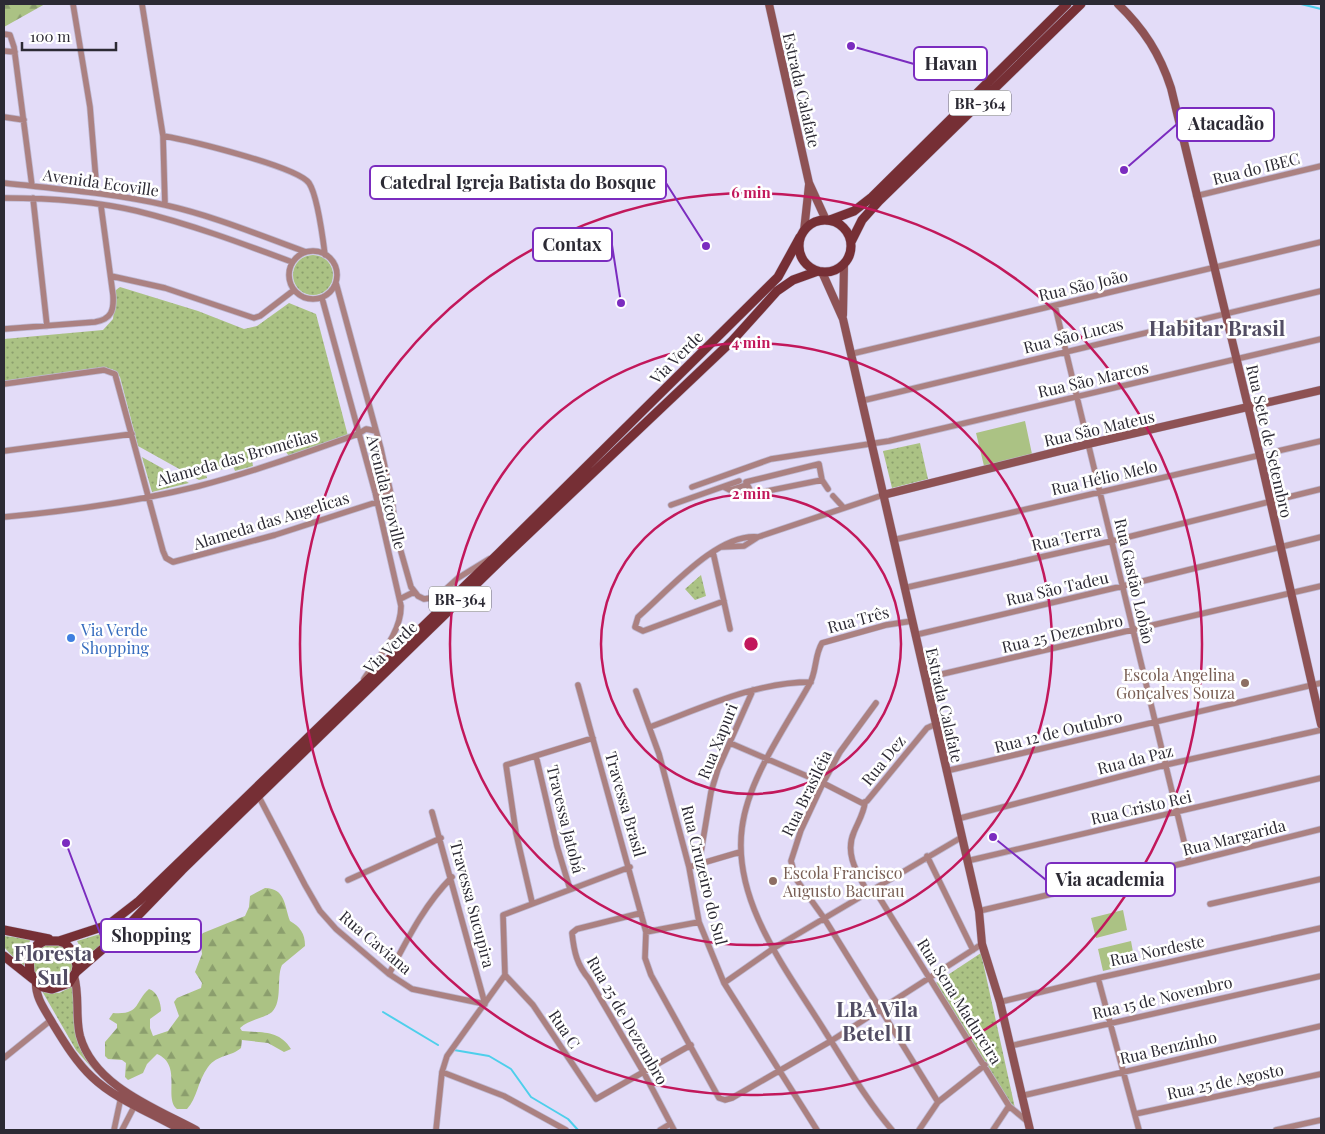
<svg xmlns="http://www.w3.org/2000/svg" width="1325" height="1134" font-family="'Playfair Display',serif">
  <style>
    .green { fill: url(#green-dots) }
    .forest { fill: url(#forest-firs) }
    .pitch { fill: #abc284 }
    .lines { fill: none; stroke-linecap: round; stroke-linejoin: round }
    .stream { stroke: #4ecfeb; stroke-width: 2 }
    .street-casing { stroke: #beb8d1; stroke-width: 7 }
    .secondary-casing { stroke: #beb8d1; stroke-width: 9 }
    .primary-casing { stroke: #beb8d1; stroke-width: 10 }
    .street { stroke: #ab8181; stroke-width: 5.5 }
    .secondary { stroke: #8e5254; stroke-width: 8 }
    .primary { stroke: #762f35; stroke-width: 9 }
    .ring { fill: none; stroke: #c2185b; stroke-width: 2.5 }
    .shop-dot { fill: #3f7fe0; stroke: #fff; stroke-width: 2 }
    .education-dot { fill: #8d6e63; stroke: #fff; stroke-width: 2 }
    .labels { text-anchor: middle; dominant-baseline: central; stroke-width: 5; stroke-linejoin: round; paint-order: stroke }
    .shield { fill: #fff; stroke: #6b6a71; stroke-width: 1 }
    .shield-label { font-size: 15px; font-weight: bold; fill: #2c2a34 }
    .street-label { font-size: 16px; fill: #2c2a34; stroke: #fff }
    .shop-label { font-size: 16px; fill: #366cbe; stroke: #fff; text-anchor: start }
    .education-label { font-size: 16px; fill: #785e54; stroke: #fff; text-anchor: end }
    .district-label { font-size: 21px; font-weight: bold; fill: #524d64; stroke: #fff }
    .centre { fill: #c2185b; stroke: #fff; stroke-width: 2.5 }
    .ring-label { font-size: 15px; text-anchor: middle; font-weight: bold; fill: #c2185b; stroke: #fff; stroke-width: 5; stroke-linejoin: round; paint-order: stroke }
    .leader { fill: none; stroke: #7b2cbf; stroke-width: 2 }
    .callout-dot { fill: #7b2cbf; stroke: #fff; stroke-width: 2 }
    .callout { fill: #fff; stroke: #7b2cbf; stroke-width: 2 }
    .callout-label { font-size: 18px; text-anchor: middle; font-weight: bold; fill: #2c2a34 }
  </style>
  <defs>
    <pattern id="green-dots" width="8" height="8" patternUnits="userSpaceOnUse" patternTransform="scale(1.25)"><rect width="8" height="8" fill="#abc284"/><path d="M2 2h.1M6 6h.1" fill="none" stroke="#8b9e6d" stroke-width="1.8" stroke-linecap="round"/></pattern>
    <pattern id="forest-firs" width="22" height="20" patternUnits="userSpaceOnUse" patternTransform="scale(1.25)"><rect width="22" height="20" fill="#abc284"/><path d="M5 1l3.5 6h-7zM16 11l3.5 6h-7z" fill="#8b9e6d"/></pattern>
  </defs>
  <rect width="100%" height="100%" fill="#e3dcf8"/>
  <path class="green" d="M293 275a20 20 0 1 1 40 0a20 20 0 1 1-40 0Z
    M120,287L198,311L244,329L257,326L289,303L316,314L348,436L289,456L286,452L252,461L253,466L235,471L233,466L206,474L207,478L199,480L138,446L120,377L112,369L4,383V339L103,330L113,319L116,290Z
    M920,443L928,479L892,488L883,451Z
    M142,457L189,483L152,492Z
    M701,575L706,596L695,600L685,589Z
    M123,924L86,958L77,941L100,934Z
    M4,936L31,939L25,951L24,969L4,947Z
    M33 964a20 20 0 1 1 40 0a20 20 0 1 1-40 0Z
    M981,953L1015,1108L1008,1103L934,984Z
    M73,986C73,1023 74,1044 97,1074L76,1050L42,991L59,993Z"/>
  <path class="forest" d="M4,4H45L4,27Z
    M265,888C286,889 284,905 290,921C300,927 305,933 305,946L282,965C276,978 283,1001 272,1012C265,1018 250,1019 240,1028L242,1031C263,1033 279,1030 291,1049L284,1052L268,1043L242,1040L241,1048C231,1057 218,1054 208,1067C198,1080 197,1099 187,1109H177C163,1098 183,1065 157,1054L147,1064L143,1073L128,1080L125,1077L126,1063L122,1060L108,1059L105,1056V1042L117,1028V1024L109,1019L113,1013C141,1015 134,1002 149,989C157,991 161,1003 161,1011L150,1019V1028L153,1036L168,1031L179,1016L174,1002L177,998L201,988L202,983L195,972L202,954L200,937L203,933L245,916L249,907L250,896Z"/>
  <path class="pitch" d="M1025,421L1032,454L984,466L976,433Z
    M1123,910L1127,930L1096,938L1091,918Z
    M1131,941L1135,963L1103,971L1098,949Z"/>
  <g class="lines">
    <path class="stream" d="M1301,4L1321,9
      M383,1012L438,1045
      M454,1050L489,1056L511,1069L531,1097L568,1119L578,1130"/>
    <g class="street-casing">
      <path id="street" d="M73,4L90,107L97,193
        M142,4L163,136L165,205
        M4,34L10,35L14,47L32,186
        M4,51L15,52
        M4,117L24,120
        M163,136C187,140 296,166 309,183C317,195 323,239 325,255
        M4,183C58,189 112,193 165,205C214,216 259,235 306,252
        M1196,196L1321,166
        M4,198C47,198 94,201 137,211C190,224 241,243 292,262
        M33,198L47,326
        M289 275a24 24 0 1 1 48 0a24 24 0 1 1-48 0Z
        M111,276L165,288L254,318L260,316L294,290
        M336,283L381,449L392,499L396,534L411,587L418,596L424,599L437,597L458,578L489,559
        M322,298L375,492L401,606C401,634 378,657 364,679
        M1055,306L1189,862
        M4,329L95,322C112,319 114,310 113,295L101,206
        M851,354L1321,242
        M4,384L104,370L115,374L163,551L166,558L173,562L275,535L377,502
        M861,401L1321,291
        M4,451L132,434
        M822,480L752,494L746,482L819,464L822,480L828,489
        M692,487L771,459L889,441L1321,339
        M724,487L730,490L746,485
        M375,492L383,496L391,493
        M833,496L844,508
        M671,505L739,481
        M4,517C69,511 135,502 199,486C253,472 305,453 358,434L366,429L376,431
        M893,540L1321,441
        M721,547L744,546L758,537L883,495
        M713,552L730,629
        M904,588L1112,541L1321,489
        M400,599L414,592
        M724,601L643,631L635,627L638,617C668,591 717,533 758,537
        M915,635L1123,586L1321,537
        M925,678L1321,586
        M578,685L646,932L645,958L651,975L719,1098L725,1100L732,1098L831,1041L982,944
        M636,691L659,754L689,867L699,922L724,983L817,1130
        M876,703L840,752L823,783L801,830L791,861L796,879L824,918L938,1102
        M650,727C702,708 755,682 811,682
        M730,743L823,783L862,803L867,801L927,728L936,724
        M536,756L557,846L570,889
        M946,771L1321,683
        M259,797L305,885L320,911L336,929L389,974L412,989L485,1004L432,812
        M865,802C864,813 858,822 854,832C844,854 858,874 868,893
        M957,819L1165,765L1321,730
        M927,856L973,950
        M967,861L1321,778
        M699,864L711,792L718,769L753,690
        M689,867L740,852
        M348,880L441,838
        M874,889L1009,1106L1028,1122
        M532,902L516,833L506,765L593,738
        M1210,904L1321,879
        M979,911L1189,862L1321,829
        M641,913L577,929L572,933C574,952 577,965 589,979L644,1073L674,1130
        M646,932L699,922
        M389,974C407,940 424,905 452,877
        M505,975L533,1005L596,1099L691,1045
        M505,975L503,915L630,867
        M1098,978L1139,1130
        M724,983L774,948L962,837
        M1000,1002L1098,978L1321,928
        M1010,1046L1321,976
        M4,1058L51,1020
        M442,1072L504,1096L566,1130
        M1021,1096L1321,1026
        M1135,1114L1321,1074
        M114,1130L121,1097
        M122,1130L135,1105
        M436,1130L442,1072L447,1056L505,975
        M660,1130L670,1124
        M892,1130C867,1101 847,1066 826,1033C789,973 732,903 742,828C748,779 785,728 809,685C817,672 814,656 822,643L886,625L912,621
        M919,1130L938,1102L985,1065
        M993,1130L1009,1106
        M1276,1130L1321,1120"/>
    </g>
    <g class="secondary-casing">
      <path id="secondary" d="M769,4L809,183L826,220
        M1118,4C1144,29 1160,54 1171,88L1260,456L1321,724
        M804,231L809,185
        M822,272L843,319L979,911L982,944L1000,1002L1030,1130
        M843,315L844,264
        M883,495L1088,444L1321,390
        M74,976C80,995 75,1016 80,1036C94,1086 155,1108 196,1130
        M36,982C35,998 46,1011 53,1024C64,1042 76,1062 92,1077C116,1100 152,1113 181,1130"/>
    </g>
    <g class="primary-casing">
      <path id="primary" d="M830,220L854,211L872,197L1067,4
        M799 246a26 26 0 1 1 52 0a26 26 0 1 1-52 0Z
        M851,242L862,220L879,201L1081,4
        M4,930L49,939
        M59,941L108,925L139,901L499,553L778,277L800,237
        M4,956L33,979
        M76,972L77,966L74,953L65,943L59,941H44L37,945L29,958L30,973L36,982L43,987L52,989L69,983L76,972L120,934L182,870L504,557L732,341L777,291L793,280L818,271"/>
    </g>
    <use href="#street" class="street"/>
    <use href="#secondary" class="secondary"/>
    <use href="#primary" class="primary"/>
  </g>
  <g class="ring">
    <circle cx="751" cy="644" r="150"/>
    <circle cx="751" cy="644" r="301"/>
    <circle cx="751" cy="644" r="451"/>
  </g>
  <circle class="shop-dot" cx="71" cy="638" r="5"/>
  <g class="education-dot">
    <circle cx="1245" cy="683" r="5"/>
    <circle cx="773" cy="881" r="5"/>
  </g>
  <g class="labels">
    <g class="shield">
      <rect x="949" y="90.5" width="62" height="25" rx="4"/>
      <rect x="429" y="586.5" width="62" height="25" rx="4"/>
    </g>
    <g class="shield-label">
      <text x="980" y="103">BR-364</text>
      <text x="460" y="599">BR-364</text>
    </g>
    <g class="street-label">
      <text transform="translate(802 90) rotate(77)">Estrada Calafate</text>
      <text transform="translate(1256 168) rotate(-14)">Rua do IBEC</text>
      <text transform="translate(101 182) rotate(8)">Avenida Ecoville</text>
      <text transform="translate(1083 285) rotate(-13)">Rua São João</text>
      <text transform="translate(1073 335) rotate(-14)">Rua São Lucas</text>
      <text transform="translate(676 357) rotate(-45)">Via Verde</text>
      <text transform="translate(1093 379) rotate(-13)">Rua São Marcos</text>
      <text transform="translate(1099 428) rotate(-13)">Rua São Mateus</text>
      <text transform="translate(1270 441) rotate(77)">Rua Sete de Setembro</text>
      <text transform="translate(237 457) rotate(-16)">Alameda das Bromélias</text>
      <text transform="translate(1104 477) rotate(-13)">Rua Hélio Melo</text>
      <text transform="translate(387 492) rotate(76)">Avenida Ecoville</text>
      <text transform="translate(271 520) rotate(-17)">Alameda das Angelicas</text>
      <text transform="translate(1066 537) rotate(-13)">Rua Terra</text>
      <text transform="translate(1135 581) rotate(77)">Rua Gastão Lobão</text>
      <text transform="translate(1057 588) rotate(-13)">Rua São Tadeu</text>
      <text transform="translate(858 619) rotate(-15)">Rua Três</text>
      <text transform="translate(1062 633) rotate(-13)">Rua 25 Dezembro</text>
      <text transform="translate(390 647) rotate(-44)">Via Verde</text>
      <text transform="translate(945 705) rotate(77)">Estrada Calafate</text>
      <text transform="translate(1058 731) rotate(-14)">Rua 12 de Outubro</text>
      <text transform="translate(717 741) rotate(-68)">Rua Xapuri</text>
      <text transform="translate(1135 759) rotate(-14)">Rua da Paz</text>
      <text transform="translate(883 760) rotate(-51)">Rua Dez</text>
      <text transform="translate(806 793) rotate(-64)">Rua Brasiléia</text>
      <text transform="translate(626 804) rotate(74)">Travessa Brasil</text>
      <text transform="translate(1141 807) rotate(-13)">Rua Cristo Rei</text>
      <text transform="translate(566 819) rotate(76)">Travessa Jatobá</text>
      <text transform="translate(1234 837) rotate(-14)">Rua Margarida</text>
      <text transform="translate(705 875) rotate(76)">Rua Cruzeiro do Sul</text>
      <text transform="translate(473 904) rotate(75)">Travessa Sucupira</text>
      <text transform="translate(376 942) rotate(40)">Rua Caviana</text>
      <text transform="translate(1157 950) rotate(-12)">Rua Nordeste</text>
      <text transform="translate(1162 997) rotate(-13)">Rua 15 de Novembro</text>
      <text transform="translate(960 1001) rotate(58)">Rua Sena Madureira</text>
      <text transform="translate(628 1020) rotate(60)">Rua 25 de Dezembro</text>
      <text transform="translate(565 1029) rotate(56)">Rua C</text>
      <text transform="translate(1168 1047) rotate(-13)">Rua Benzinho</text>
      <text transform="translate(1225 1081) rotate(-12)">Rua 25 de Agosto</text>
    </g>
    <g class="shop-label">
      <text x="81" y="629">Via Verde<tspan x="81" dy="18">Shopping</tspan></text>
    </g>
    <g class="education-label">
      <text x="1235" y="674">Escola Angelina<tspan x="1235" dy="18">Gonçalves Souza</tspan></text>
      <text x="783" y="872" text-anchor="start">Escola Francisco<tspan x="783" dy="18">Augusto Bacurau</tspan></text>
    </g>
    <g class="district-label">
      <text x="1217" y="327">Habitar Brasil</text>
      <text x="53" y="952">Floresta<tspan x="53" dy="24">Sul</tspan></text>
      <text x="877" y="1008">LBA Vila<tspan x="877" dy="24">Betel II</tspan></text>
    </g>
  </g>
  <circle cx="751" cy="644" r="8" class="centre"/>
  <g class="ring-label">
    <text x="751" y="198">6 min</text>
    <text x="751" y="348">4 min</text>
    <text x="751" y="499">2 min</text>
  </g>
  <path class="leader" d="M851 46L914 64M1124 170L1177 124M706 246L666 183M621 303L612 245M993 837L1046 880M66 843L101 936"/>
  <g class="callout-dot">
    <circle cx="851" cy="46" r="5"/>
    <circle cx="1124" cy="170" r="5"/>
    <circle cx="706" cy="246" r="5"/>
    <circle cx="621" cy="303" r="5"/>
    <circle cx="993" cy="837" r="5"/>
    <circle cx="66" cy="843" r="5"/>
  </g>
  <g class="callout">
    <rect x="914" y="47" width="73" height="33" rx="5"/>
    <rect x="1177" y="108" width="97" height="33" rx="5"/>
    <rect x="370" y="166" width="296" height="33" rx="5"/>
    <rect x="533" y="228" width="79" height="33" rx="5"/>
    <rect x="1046" y="863" width="129" height="33" rx="5"/>
    <rect x="101" y="919" width="100" height="33" rx="5"/>
  </g>
  <g class="callout-label">
    <text x="951" y="70">Havan</text>
    <text x="1226" y="130">Atacadão</text>
    <text x="518" y="189">Catedral Igreja Batista do Bosque</text>
    <text x="572" y="251">Contax</text>
    <text x="1110" y="886">Via academia</text>
    <text x="151" y="942">Shopping</text>
  </g>
  <rect width="1325" height="1134" fill="none" stroke="#2c2a34" stroke-width="10"/>
  <path d="M22 42v8h94v-8" fill="none" stroke="#2c2a34" stroke-width="2.5"/>
  <text x="30" y="42" font-size="15" fill="#2c2a34" stroke="#ffffff" stroke-width="4" paint-order="stroke">100 m</text>
</svg>
